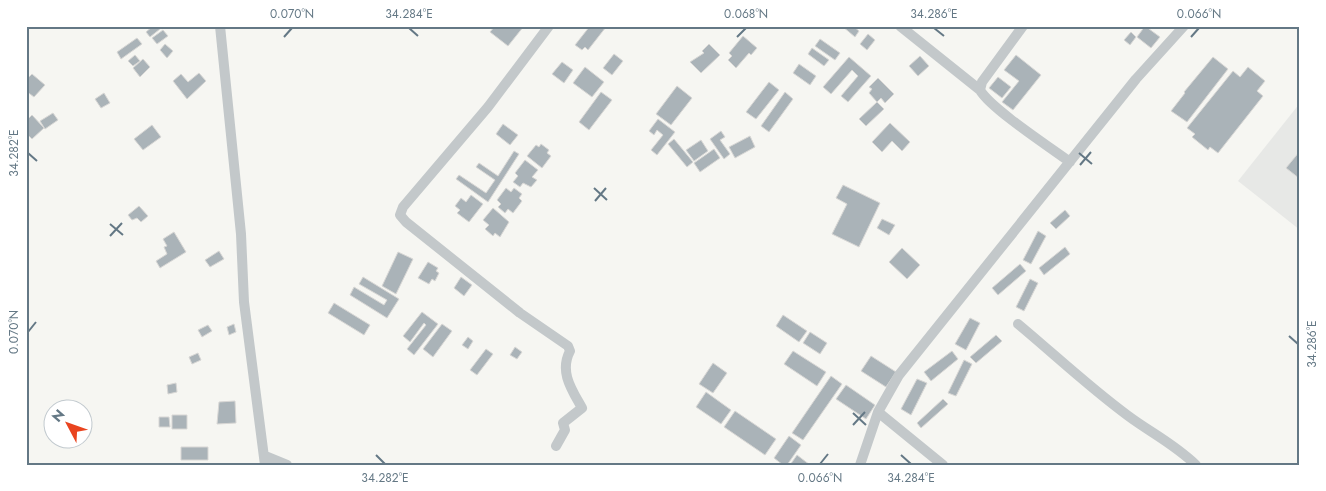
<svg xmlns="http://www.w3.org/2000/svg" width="1326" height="491" font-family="Jost,sans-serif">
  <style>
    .built { fill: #e7e8e6 }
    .building { fill: #aab3b8; stroke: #d8d7d5 }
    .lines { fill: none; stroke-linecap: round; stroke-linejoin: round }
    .minor { stroke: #c3c8ca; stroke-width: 10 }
    .ticks { fill: none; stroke: #647885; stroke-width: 2 }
    .neatline { fill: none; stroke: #647885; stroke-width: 2 }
    .ticks-label { font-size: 12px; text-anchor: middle; fill: #647885 }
  </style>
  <rect width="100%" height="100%" fill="#f6f6f2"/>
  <path class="built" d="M1300,103V230L1238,181Z"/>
  <path class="building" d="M153,26L160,29L150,37L146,32Z
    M495,26H524L508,46L490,32Z
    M590,26L606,27L588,50L585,47L582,50L575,45Z
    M842,26H853L859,31L855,37Z
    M1145,26L1160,37L1151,48L1137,37Z
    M163,30L168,36L157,44L152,38Z
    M1131,32L1136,37L1130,45L1124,40Z
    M868,34L875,40L867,50L860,44Z
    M743,36L757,48L751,55L749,53L736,68L728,60L732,56L729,53Z
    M137,38L142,44L121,59L117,52Z
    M820,39L840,53L835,60L815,46Z
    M165,44L173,51L167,58L160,50Z
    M709,44L720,55L701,73L690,62L704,53L702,51Z
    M812,48L829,60L824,66L808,54Z
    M614,54L623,61L612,75L603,68Z
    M135,55L140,61L133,66L128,61Z
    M1016,55L1041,75L1013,110L1002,102L1019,81L1004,70Z
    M920,56L929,66L918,76L909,66Z
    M849,57L871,76L848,102L841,96L858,76L852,70L831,94L823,87Z
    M1213,57L1228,69L1187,122L1171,111L1185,93L1184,92Z
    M143,59L150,67L140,77L133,68Z
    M562,62L573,70L564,83L552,74Z
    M799,64L816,76L810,85L793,73Z
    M585,67L604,82L592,97L573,83Z
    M1248,67L1265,81L1257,91L1263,96L1218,153L1210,147L1208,150L1192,137L1195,134L1187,128L1233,71L1240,77Z
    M199,73L206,81L187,99L173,81L181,74L188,82Z
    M32,74L45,85L34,97L26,91V80Z
    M998,77L1011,87L1002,98L989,88Z
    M878,78L894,94L885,103L881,98L877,102L869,93L872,89L869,87Z
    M769,82L779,90L756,119L746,112Z
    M677,86L692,98L671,125L656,114Z
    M601,92L612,100L589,130L579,122Z
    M785,92L793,99L769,132L761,126Z
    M104,93L110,103L101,108L95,99Z
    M877,102L884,109L866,126L859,119Z
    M53,113L58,120L45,129L40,121Z
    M32,115L44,128L32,139L29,136L26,138V121Z
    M658,119L675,132L657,155L651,150L663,135L657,130L654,135L649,131Z
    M890,123L910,142L902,151L892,141L882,152L872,142Z
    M503,124L518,135L510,145L496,134Z
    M152,125L161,137L143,150L134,139Z
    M721,131L725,137L720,140L730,154L724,159L710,139Z
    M750,136L755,147L735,158L729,147Z
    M674,139L693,162L687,167L668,144Z
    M701,140L708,151L694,161L686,150Z
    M541,144L549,150L547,153L551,156L542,168L527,156L536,145L539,147Z
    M714,149L720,158L700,172L694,163Z
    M514,151L519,154L488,202L456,179L459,175L486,193L495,180L476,167L479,163L498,176Z
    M1300,151V179L1286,168Z
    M525,160L538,170L532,177L537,180L531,187L523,183L520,187L513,182L518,176L515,173Z
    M843,185L880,203L859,247L832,234L847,204L836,198Z
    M506,188L511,192L514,188L522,194L519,198L522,201L513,213L508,209L505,213L498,207L501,204L497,200Z
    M471,195L483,204L469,222L457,213L460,210L455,206L461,198L466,202Z
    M139,206L148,216L141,222L137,218L132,220L128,215Z
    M493,208L509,222L500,237L495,233L493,236L485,229L489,225L483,220Z
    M1065,210L1070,216L1056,229L1050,223Z
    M882,219L895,225L889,235L877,228Z
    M1038,231L1046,236L1031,264L1023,260Z
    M174,232L186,252L160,268L156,261L167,254L164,247L167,246L163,239Z
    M1065,247L1070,254L1044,275L1039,268Z
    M902,248L920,265L907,279L889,262Z
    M219,251L224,259L210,267L205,260Z
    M398,252L413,259L396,294L382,286Z
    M428,262L438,268L436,271L439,273L435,281L432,279L429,284L418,278Z
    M1020,264L1026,271L998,295L992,288Z
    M363,277L399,299L387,318L350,295L354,287L384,305L387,300L359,284Z
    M461,277L472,285L464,296L454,288Z
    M1030,279L1038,283L1024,311L1016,307Z
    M334,303L370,325L364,335L328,313Z
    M422,312L438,324L414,355L407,349L426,325L424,323L410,342L403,336Z
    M783,315L807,331L799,342L776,326Z
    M970,318L980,323L966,350L955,344Z
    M234,324L236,332L229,335L227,327Z
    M442,324L452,331L433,357L423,349Z
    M208,325L212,331L202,337L198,330Z
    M810,332L827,343L820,354L803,343Z
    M996,335L1002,341L976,363L970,357Z
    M468,337L473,341L468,349L462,345Z
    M515,347L522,352L517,359L510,355Z
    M486,349L493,354L477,375L470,370Z
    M793,351L826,372L817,386L784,364Z
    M952,351L958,359L931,381L924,372Z
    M198,353L201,360L192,364L189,357Z
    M871,356L896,372L886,387L861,371Z
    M964,360L972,364L956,396L948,393Z
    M713,363L727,373L713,393L699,384Z
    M831,376L842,384L803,440L792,433Z
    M917,379L927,383L911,415L901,409Z
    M176,383L177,392L168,394L167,385Z
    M846,385L875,405L866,419L836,399Z
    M706,392L731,410L721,424L696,407Z
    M943,399L948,404L921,428L917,423Z
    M235,401L236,423L217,424L219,402Z
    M735,411L776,439L765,455L724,427Z
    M172,415H187V429H172Z
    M159,417H169L170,427H159Z
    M789,436L801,445L787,465H783L774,458Z
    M181,447H208V460H181Z
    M797,455L810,465H790Z"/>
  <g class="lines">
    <path class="minor" d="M220,26L241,234L244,302L265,465
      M549,26L488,107L403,207L400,215L406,222L520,313L568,346L570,351C559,372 572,390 582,408L563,423L565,430L556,446
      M900,26L980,90
      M1023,26L982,82L980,90C990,108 1051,148 1070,162
      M1018,324C1054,354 1089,387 1127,415C1151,433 1173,443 1196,465
      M265,456L287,465
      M860,465L878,412
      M943,465L878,412L899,375L1136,79L1184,26"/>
  </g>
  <path class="ticks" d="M409,28L418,36M934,28L944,36M284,37L292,28M737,37L746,28M1191,37L1199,28M28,153L37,161M1079,153L1092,164M1080,165L1091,152M594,188L607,200M595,201L606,188M110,224L123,235M110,236L122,223M28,332L36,322M1289,336L1298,344M853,413L866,425M853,425L865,412M376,455L385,464M901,455L911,464M820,464L828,454"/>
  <rect width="1326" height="491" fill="none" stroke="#ffffff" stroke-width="55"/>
  <g transform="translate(68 424) rotate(311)"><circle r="24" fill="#ffffff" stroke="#c1c9ce"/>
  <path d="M0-4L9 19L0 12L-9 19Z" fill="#e9441f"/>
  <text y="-8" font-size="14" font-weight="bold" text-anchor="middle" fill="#647885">N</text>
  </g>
  <rect x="28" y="28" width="1270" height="436" class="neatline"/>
  <g class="ticks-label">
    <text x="292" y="18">0.070°N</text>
    <text x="409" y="18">34.284°E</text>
    <text x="746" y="18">0.068°N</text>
    <text x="934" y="18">34.286°E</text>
    <text x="1199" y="18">0.066°N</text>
    <text transform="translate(14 153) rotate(-90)" y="4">34.282°E</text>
    <text transform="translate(14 332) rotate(-90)" y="4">0.070°N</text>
    <text transform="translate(1312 344) rotate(-90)" y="4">34.286°E</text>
    <text x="385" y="482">34.282°E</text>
    <text x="820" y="482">0.066°N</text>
    <text x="911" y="482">34.284°E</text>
  </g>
</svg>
